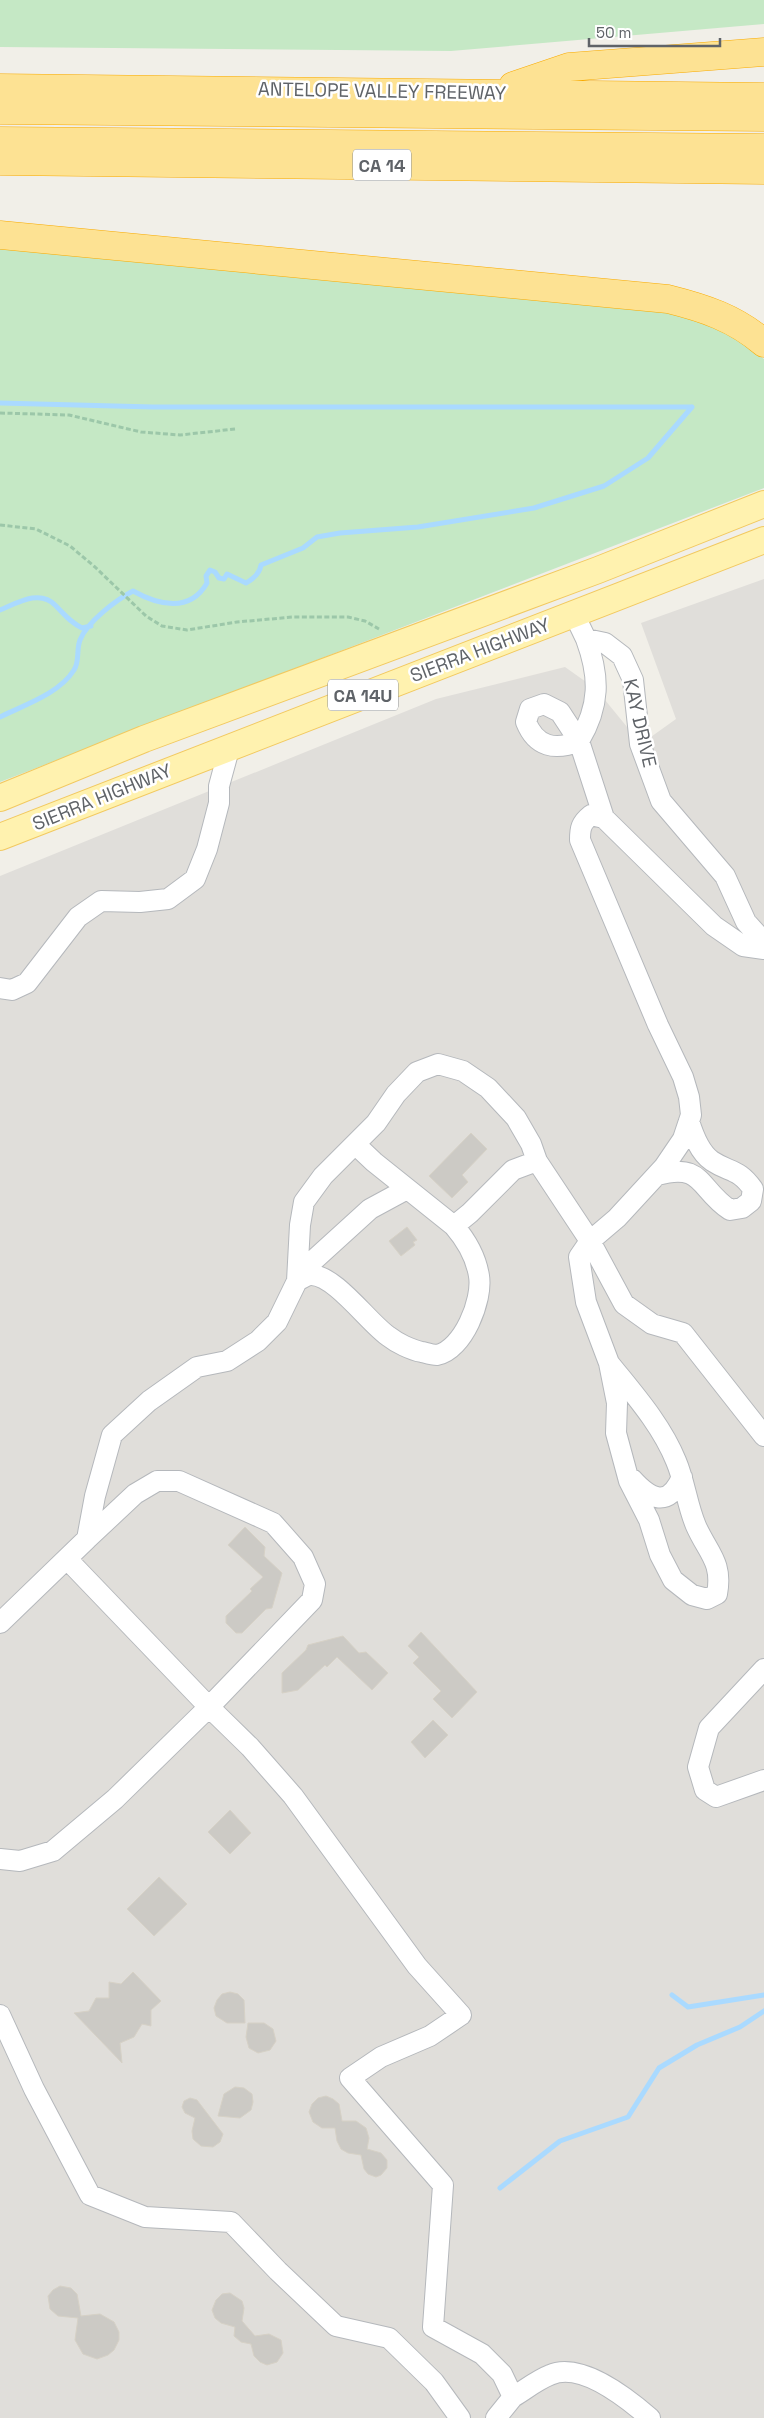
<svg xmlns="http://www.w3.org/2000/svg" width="764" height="2418" font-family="'Space Grotesk',sans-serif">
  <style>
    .industrial { fill: #e0deda }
    .green { fill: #c5e8c5 }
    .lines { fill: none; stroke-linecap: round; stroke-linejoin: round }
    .stream { stroke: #aadaff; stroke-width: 5 }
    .building { fill: #cccac5; stroke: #d6d1c6 }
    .minor-casing { stroke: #b5b8bc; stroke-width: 22 }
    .major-casing { stroke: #f2c960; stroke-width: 28 }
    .highway-casing { stroke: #f9ab00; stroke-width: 29 }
    .path { stroke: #9cc7a9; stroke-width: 3; stroke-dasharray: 5 2.5; stroke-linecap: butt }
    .minor { stroke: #fff; stroke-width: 20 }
    .major { stroke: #fff2af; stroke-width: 26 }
    .highway { stroke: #fde293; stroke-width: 28 }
    .labels { text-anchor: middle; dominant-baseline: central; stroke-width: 5; stroke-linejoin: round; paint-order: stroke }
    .shield { fill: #fff; stroke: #8f9295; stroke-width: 1 }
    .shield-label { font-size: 18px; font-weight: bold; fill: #5f6368 }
    .street-label { font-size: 19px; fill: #5f6368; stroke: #fff }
  </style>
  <rect width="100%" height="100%" fill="#f1efe8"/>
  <path class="industrial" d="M764,579V2418H0V876L436,699L565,667L596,689L641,744L676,719L641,623Z"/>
  <path class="green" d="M0,0H764V24L451,51L0,47Z
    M0,246L638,306C693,318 719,323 764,359V488L0,782Z"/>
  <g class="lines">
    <path class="stream" d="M0,403L153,407H692
      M0,610C17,603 40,589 55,605C65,615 70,622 82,628L91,626
      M0,717C24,705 59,694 74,670C80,661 76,650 80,640C87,622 116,600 133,591C158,605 190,613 207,583L206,576L210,570L215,572L219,578L224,579L227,574L246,583C253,579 260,574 261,565L303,548L317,537L340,533L418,527L534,508L604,486L648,458L692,407
      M672,1995L688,2007L764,1995
      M500,2188L560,2141L628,2117L659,2068L697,2045L740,2027L764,2011"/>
  </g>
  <path class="building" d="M471,1133L487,1149L462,1175L468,1182L452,1198L429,1176Z
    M407,1227L417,1240L413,1242L415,1245L401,1256L389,1241Z
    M245,1527L265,1547L264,1556L282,1573L272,1608L266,1609L242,1633H236L226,1623V1616L252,1591L250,1589L263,1577L228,1545Z
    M421,1632L477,1692L452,1718L433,1699L441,1691L413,1663L419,1657L408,1646Z
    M343,1636L359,1653L366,1652L388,1673L372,1690L337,1657L327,1667L325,1665L298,1690L282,1693V1673L306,1650L308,1645Z
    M433,1720L448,1735L425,1758L411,1742Z
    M230,1810L251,1833L230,1854L208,1832Z
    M159,1877L187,1904L154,1936L127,1909Z
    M133,1972L161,2001L151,2010V2026L142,2024L134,2037L120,2043L122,2063L74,2013L89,2011L96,1998H109V1982L121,1984Z
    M230,1992L238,1994L244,2000L245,2023H227L216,2016L214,2008L217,2000L222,1994Z
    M248,2023H264L273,2029L276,2041L270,2050L258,2053L249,2048L246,2037Z
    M235,2087L244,2088L252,2094L253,2102L251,2110L240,2118L218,2116L224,2094Z
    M326,2096L333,2099L339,2104L342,2121H356L366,2128L369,2138L367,2149L381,2153L387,2160V2168L381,2175L376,2177L368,2174L364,2169L361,2155L348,2153L341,2149L337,2141L335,2128H322L313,2122L309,2112L312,2104L318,2098Z
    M190,2098L197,2100L223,2134L220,2142L213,2147L201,2146L193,2139L192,2131L195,2118L185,2113L182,2107L184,2101Z
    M60,2286L71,2288L77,2294L81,2316L100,2314L114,2322L119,2332V2340L114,2350L108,2355L97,2359L83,2354L75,2340L78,2318L58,2316L50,2309L48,2296L53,2290Z
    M230,2293L242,2301L244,2308L242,2321L255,2336L269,2334L281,2340L283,2353L277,2362L267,2365L260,2362L254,2356L251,2344L241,2342L234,2336L235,2327L221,2323L215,2318L212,2310L216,2300L222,2294Z"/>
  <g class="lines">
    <g class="minor-casing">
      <path id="minor" d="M574,614L586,639L605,643L622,656L633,680L640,744L661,801L725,876L746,922L764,942
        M586,639C600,677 600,706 579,741C555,751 536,747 526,722L530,709L544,704L560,712L579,741L604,818
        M0,988L12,990L27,983L78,917L101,901L140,902L168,899L195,879L207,849L219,803V786L229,749
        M657,1175C704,1162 698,1189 730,1210L742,1208L751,1201L753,1189C738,1168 730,1173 712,1161C699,1152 693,1134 689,1121
        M454,1226L470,1213L513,1170L537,1161
        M297,1281C301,1279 307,1275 311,1275C335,1275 368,1322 388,1336C397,1343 411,1350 422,1352C426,1353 432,1355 437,1355C463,1350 483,1300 479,1276C476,1257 466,1240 454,1226L374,1162L355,1144
        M297,1281L315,1259L370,1209L407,1189
        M609,1363C633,1393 661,1424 676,1461C685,1482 687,1505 696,1526C708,1553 723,1562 717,1594L707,1599L692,1595L673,1580L660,1555L649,1520L629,1481L616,1433L617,1403L609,1363L586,1302L579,1257L590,1241L617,1218L664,1167L683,1139L691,1115L689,1097L683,1077L658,1025L580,840C580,828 581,823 591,815L604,818L714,926L743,946L764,949
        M632,1479C651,1500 668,1508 682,1477
        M87,1539L135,1494L157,1481H179L273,1523L303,1557L315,1584L312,1600L209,1707L250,1747L293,1796L417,1966L461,2015L430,2036L381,2057L350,2078L443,2185L433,2327L482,2354L502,2374L513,2397L496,2418
        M0,1623L87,1539L95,1496L112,1435L149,1401L197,1367L227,1361L258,1341L277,1322L297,1281L300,1225L304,1202L323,1176L376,1123L396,1094L417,1072L438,1064L463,1071L488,1088L516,1118L531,1144L537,1161L590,1241L624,1304L652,1324L683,1333L764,1436
        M764,1669L709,1728L698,1767L705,1790L716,1797L764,1780
        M0,1859L20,1861L53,1851L115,1799L209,1707L67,1559
        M0,2015L34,2089L90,2195L145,2217L231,2222L278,2271L336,2326L389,2338L434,2382L460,2418
        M513,2397C525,2390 537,2380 550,2375C581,2361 628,2399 650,2418"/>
    </g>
    <g class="major-casing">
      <path id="major" d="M0,798L144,739L598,570L764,504
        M0,837L764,540"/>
    </g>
    <g class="highway-casing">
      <path id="highway" d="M513,86L569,67L764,52
        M0,88L764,97
        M0,110L764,117
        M0,141L764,148
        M0,161L764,170
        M0,235L668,299C704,308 735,318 764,343"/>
    </g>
    <path class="path" d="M0,413L69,415L141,432L180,435L235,429
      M0,525L36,529L70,546L95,567L146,616L162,626L187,630L237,622L293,617H348L365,621L379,629"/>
    <use href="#minor" class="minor"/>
    <use href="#major" class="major"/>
    <use href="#highway" class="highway"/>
  </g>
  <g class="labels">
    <g class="shield">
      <rect x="353" y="149.5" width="58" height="31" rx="4"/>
      <rect x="328" y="679.5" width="70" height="31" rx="4"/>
    </g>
    <g class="shield-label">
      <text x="382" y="165">CA 14</text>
      <text x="363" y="695">CA 14U</text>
    </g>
    <g class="street-label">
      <text transform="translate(382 91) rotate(1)">ANTELOPE VALLEY FREEWAY</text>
      <text transform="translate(480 650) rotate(-21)">SIERRA HIGHWAY</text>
      <text transform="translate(640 723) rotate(77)">KAY DRIVE</text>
      <text transform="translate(102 797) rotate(-22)">SIERRA HIGHWAY</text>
    </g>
  </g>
  <path d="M589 38v8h131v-8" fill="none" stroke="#5f6368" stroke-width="2.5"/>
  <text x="596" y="38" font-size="15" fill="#5f6368" stroke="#ffffff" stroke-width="4" paint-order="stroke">50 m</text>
</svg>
